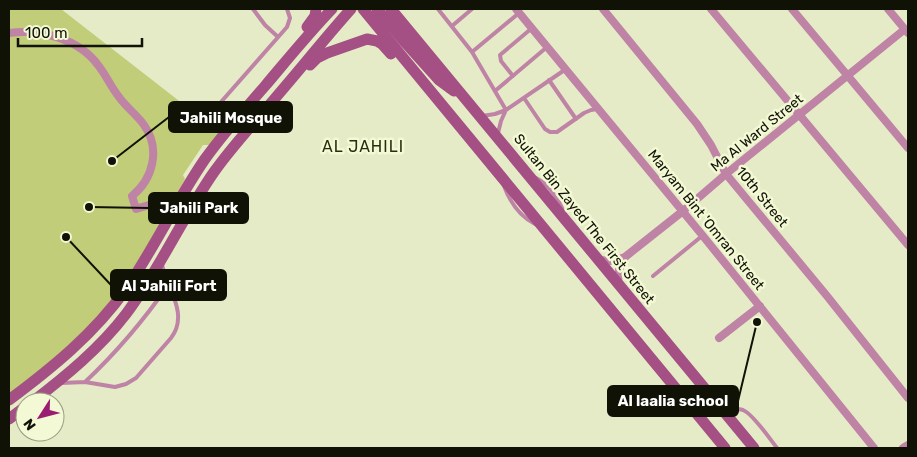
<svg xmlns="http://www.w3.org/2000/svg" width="917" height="457" font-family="Rubik,sans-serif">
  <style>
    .green { fill: #c1cd78 }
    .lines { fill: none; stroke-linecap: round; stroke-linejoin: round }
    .lane { stroke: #be83a5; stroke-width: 4 }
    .street { stroke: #be83a5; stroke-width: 8 }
    .secondary { stroke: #a55084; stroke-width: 11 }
    .labels { text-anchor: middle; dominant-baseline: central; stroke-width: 5; stroke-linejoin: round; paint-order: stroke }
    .street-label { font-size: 14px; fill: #101206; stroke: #f2f9d4 }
    .quarter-label { font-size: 16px; letter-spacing: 1px; fill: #292c0e; stroke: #f2f9d4 }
    .leader { fill: none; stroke: #101206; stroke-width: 2 }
    .callout-dot { fill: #101206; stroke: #f2f9d4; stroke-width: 2 }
    .callout { fill: #101206; stroke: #101206; stroke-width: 2 }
    .callout-label { font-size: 15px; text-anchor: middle; font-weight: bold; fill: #fff }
  </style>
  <rect width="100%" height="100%" fill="#e5ebc7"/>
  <path class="green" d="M9,9H61L219,132L211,145H203L183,175L185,179L142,255L105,309L69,347L9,394Z"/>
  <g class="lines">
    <path class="lane" d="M253,9L265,25L278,37
      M438,9L472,52L506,110
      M452,26L472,9
      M472,52L519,13
      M513,76L501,61L500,55L532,28
      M549,80L576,119
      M495,91L547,47
      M524,98L545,129L550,132H557L584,113L591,110L597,109
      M482,116L495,114L506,110L566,69
      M228,127L220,109L221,102L287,27L290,18L287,9
      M498,133L501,121L505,112
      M536,178C548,184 558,198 563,210
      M504,186C510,202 519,216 535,224
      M653,276L702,236
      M85,382C117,352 144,320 169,284
      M61,383L85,382L115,387L126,384L136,378L171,338C189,315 168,289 162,265
      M727,410C732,409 737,408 743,410C753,414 770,439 777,448"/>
    <path class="street" d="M516,9L703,236L874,448
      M603,9L697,124L711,145L726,174L827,296L908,398
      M711,9L908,245
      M792,9L908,148
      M888,9L908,33
      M9,33C40,29 78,38 98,65C106,75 111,87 119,97C126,107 137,115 144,125C161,149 153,179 132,196L136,209C149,205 162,199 174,207
      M599,260L612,261L625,257L683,211L726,174L905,29
      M618,283L619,270L625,257
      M719,338L760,306
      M903,448L908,445"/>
    <path class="secondary" d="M363,9L725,448
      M377,9L403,40L439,80L454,91
      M391,9L754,448
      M307,27L315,16L316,9
      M310,65L317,58L327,53L367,39L377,41L382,44L391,54
      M9,400C52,368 94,334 126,289C155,247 176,201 205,159C223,134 244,110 265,86C287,60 308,34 332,9
      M32,402C66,376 100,348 126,314C160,269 182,218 214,172C233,145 256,121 277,96C302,67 326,37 351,9
      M9,419L25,407"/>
  </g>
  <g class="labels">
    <g class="street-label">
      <text transform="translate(757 133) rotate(-39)">Ma Al Ward Street</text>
      <text transform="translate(762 197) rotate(51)">10th Street</text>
      <text transform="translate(584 219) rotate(51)">Sultan Bin Zayed The First Street</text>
      <text transform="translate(706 220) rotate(51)">Maryam Bint 'Omran Street</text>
    </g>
    <g class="quarter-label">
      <text x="363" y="146">AL JAHILI</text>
    </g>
  </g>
  <path class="leader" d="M112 161L169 117M89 207L149 208M66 237L111 285M757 322L738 401"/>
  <g class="callout-dot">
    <circle cx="112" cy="161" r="5"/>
    <circle cx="89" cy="207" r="5"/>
    <circle cx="66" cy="237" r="5"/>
    <circle cx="757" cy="322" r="5"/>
  </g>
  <g class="callout">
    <rect x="169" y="102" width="123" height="30" rx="5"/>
    <rect x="149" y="193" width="99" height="30" rx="5"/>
    <rect x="111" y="270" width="115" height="30" rx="5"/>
    <rect x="608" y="386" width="130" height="30" rx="5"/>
  </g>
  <g class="callout-label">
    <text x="231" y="123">Jahili Mosque</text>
    <text x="199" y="213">Jahili Park</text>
    <text x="169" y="291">Al Jahili Fort</text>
    <text x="673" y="406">Al laalia school</text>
  </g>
  <rect width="917" height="457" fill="none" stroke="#101206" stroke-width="20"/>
  <g transform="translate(40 417) rotate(234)"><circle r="24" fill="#f2f9d4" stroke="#989d82"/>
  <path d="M0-4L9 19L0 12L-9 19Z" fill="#9a1c73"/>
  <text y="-8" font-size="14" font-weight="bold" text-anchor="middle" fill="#101206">N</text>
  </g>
  <path d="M18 38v8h124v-8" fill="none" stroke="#101206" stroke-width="2.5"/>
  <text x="25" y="38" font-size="15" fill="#101206" stroke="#f2f9d4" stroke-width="4" paint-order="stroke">100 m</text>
</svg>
